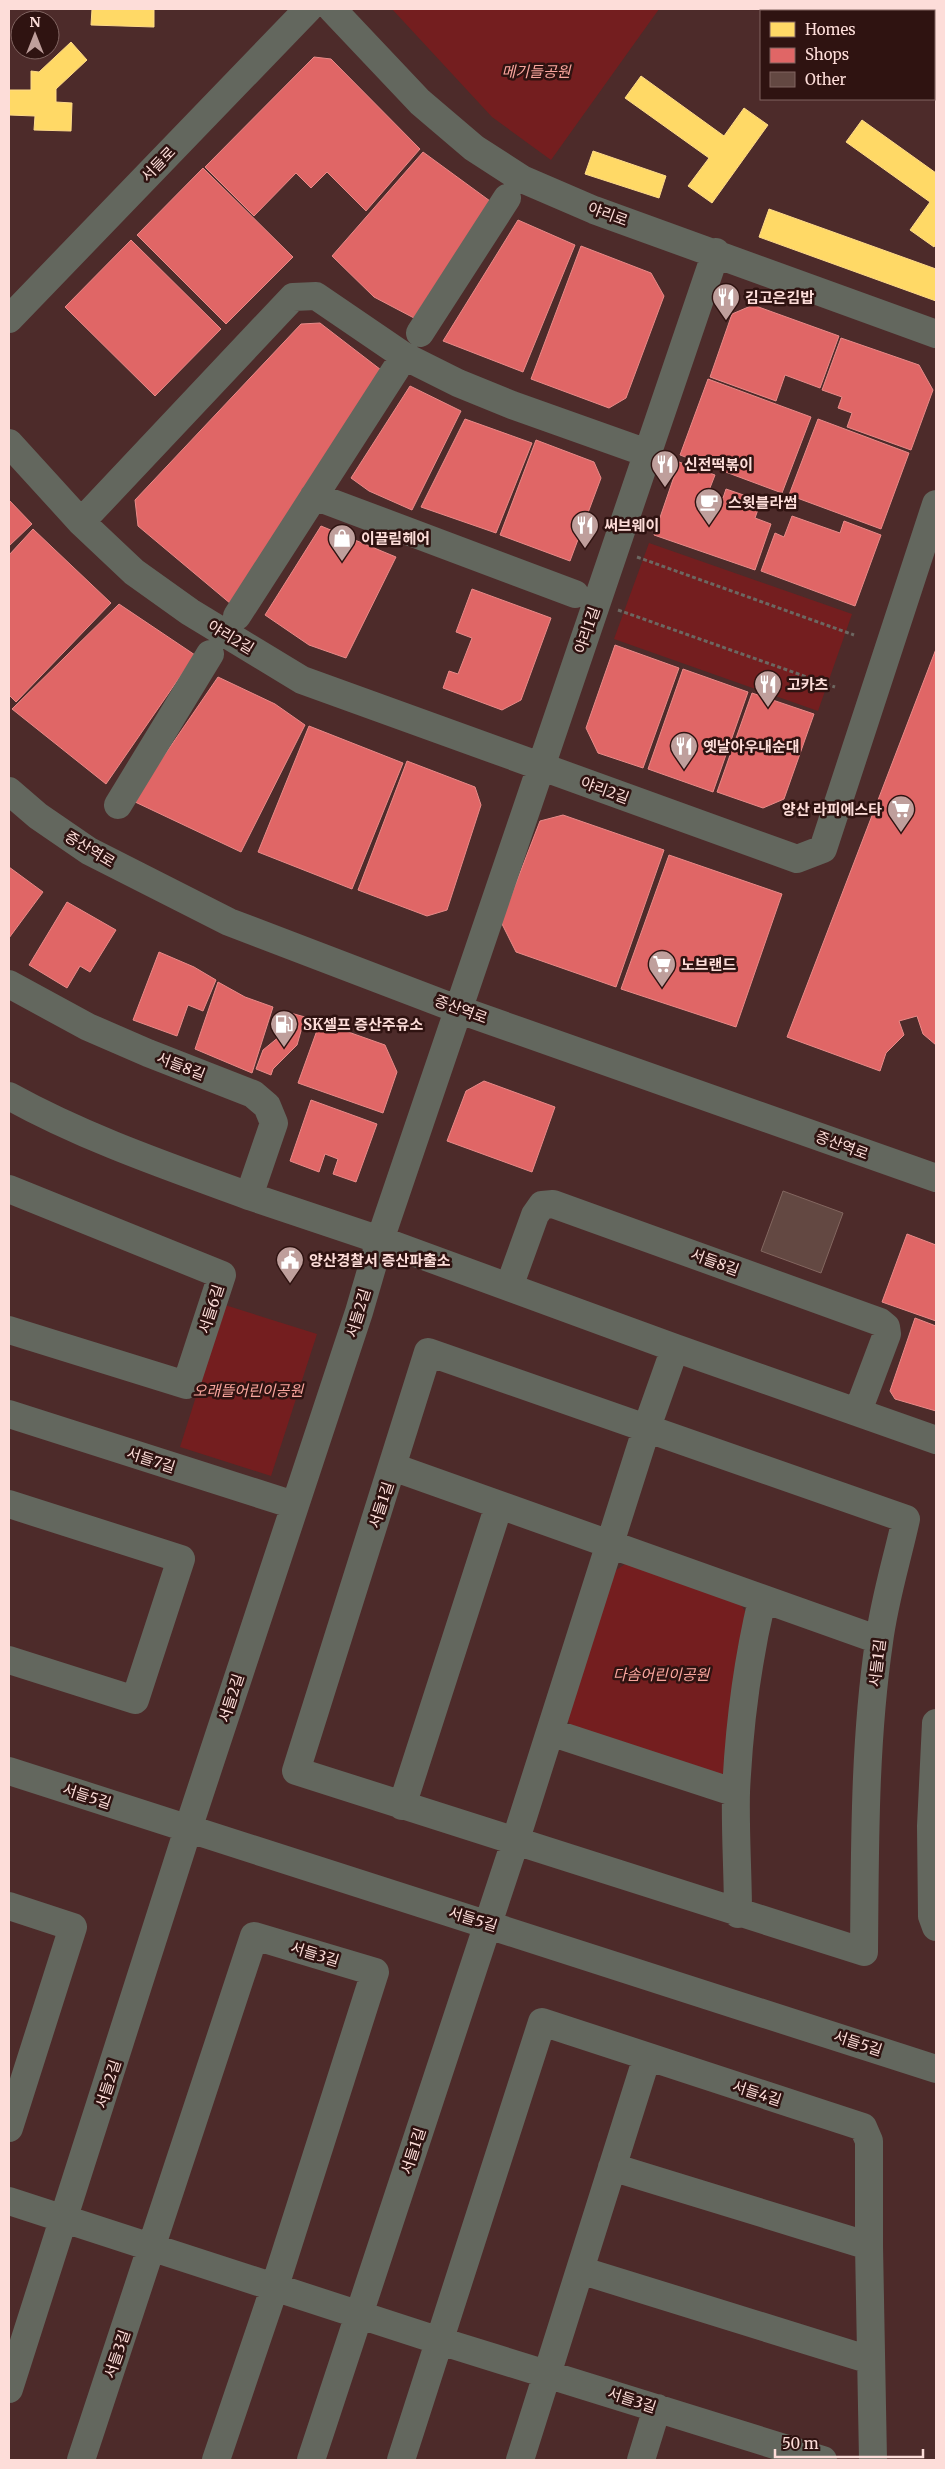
<svg xmlns="http://www.w3.org/2000/svg" width="945" height="2469" font-family="Merriweather,'Noto Sans KR',serif">
  <style>
    .green { fill: #741e1f }
    .homes { fill: #ffd966; stroke: #feda88 }
    .shops { fill: #e06666; stroke: #e98a88 }
    .building { fill: #634842; stroke: #836760 }
    .lines { fill: none; stroke-linecap: round; stroke-linejoin: round }
    .path { stroke: #6c6761; stroke-width: 3; stroke-dasharray: 4 2.5; stroke-linecap: butt }
    .minor { stroke: #63675e; stroke-width: 28 }
    .labels { text-anchor: middle; dominant-baseline: central; stroke-width: 5; stroke-linejoin: round; paint-order: stroke }
    .park-label { font-size: 15px; font-style: italic; fill: #faa69e; stroke: #2f1311 }
    .street-label { font-size: 15px; fill: #fdddd9; stroke: #2f1311 }
    .poi-label { font-size: 15px; font-weight: bold; fill: #fdddd9; stroke: #2f1311; text-anchor: start }
  </style>
  <rect width="100%" height="100%" fill="#4d2b2a"/>
  <path class="green" d="M392,9H659L551,160L492,117Z
    M649,543L852,614L818,711L614,639Z
    M225,1305L317,1334L271,1476L180,1447Z
    M628,1562L737,1599L747,1614L730,1767L718,1778L573,1729L566,1718L615,1571Z"/>
  <path class="homes" d="M92,9H154V27L91,25Z
    M846,9H876L879,11H844Z
    M907,9H936V16L934,19V11H905Z
    M71,42L87,60L56,89V102L72,103L71,131L34,130L35,116L9,115V90H31V71L39,72Z
    M641,76L724,136L744,108L768,125L712,203L688,186L709,158L625,98Z
    M862,120L936,173V244L934,247L910,230L930,202L846,142Z
    M593,151L666,176L659,198L585,174Z
    M769,209L936,269V301L759,237Z"/>
  <path class="shops" d="M314,57L331,59L420,149L366,211L327,172L311,188L296,173L254,216L205,167Z
    M423,152L490,201L414,318L374,297L332,256Z
    M203,168L293,257L226,324L137,235Z
    M518,220L575,245L523,372L443,341Z
    M131,240L221,329L155,396L65,307Z
    M581,246L651,273L664,296L626,398L609,408L531,379Z
    M753,305L839,336L820,388L785,375L776,401L710,377L732,314Z
    M320,323L385,373L231,604L138,526L135,500L301,324Z
    M841,338L919,365L933,390L911,450L847,427L852,413L838,408L842,397L822,390Z
    M708,379L811,417L782,493L680,455Z
    M410,386L461,411L412,510L369,491L351,478Z
    M465,419L532,443L496,533L421,507Z
    M818,419L909,453L881,529L789,495Z
    M536,440L594,462L601,478L570,561L500,535Z
    M679,462L715,475L708,493L723,498L726,489L761,501L755,518L771,524L755,570L654,535Z
    M9,500L32,524L9,546Z
    M792,516L840,533L844,521L881,535L855,606L761,571L775,533L784,537Z
    M321,526L396,557L346,658L309,645L265,615Z
    M33,529L111,603L16,702L9,695V555Z
    M472,589L551,618L521,700L502,710L443,688L449,671L458,674L472,638L456,632Z
    M119,604L195,655L106,784L12,709Z
    M615,645L679,668L643,768L598,753L586,728Z
    M936,649V1045L923,1034L917,1016L899,1021L904,1035L886,1053L880,1071L787,1037Z
    M683,669L748,692L713,792L648,769Z
    M218,677L275,704L305,725L241,852L133,801Z
    M752,693L814,714L784,799L763,808L717,792Z
    M309,726L403,763L352,889L258,852Z
    M407,761L475,787L481,805L447,910L427,916L358,890Z
    M563,815L664,850L616,987L516,952L501,922L540,821Z
    M669,855L782,894L736,1027L621,989Z
    M9,867L43,892L9,938Z
    M67,902L116,930L90,972L80,966L67,988L29,965Z
    M159,952L194,967L216,980L203,1011L188,1005L177,1036L133,1020Z
    M218,982L245,997L273,1007L252,1073L195,1049Z
    M287,1012L305,1017L297,1045L273,1069L271,1075L256,1069L263,1050L280,1036Z
    M320,1022L385,1045L397,1072L383,1113L298,1083Z
    M484,1081L555,1107L532,1172L447,1141L466,1091Z
    M311,1100L377,1124L356,1182L333,1174L338,1159L325,1154L319,1172L290,1161Z
    M907,1234L936,1245V1321L882,1302Z
    M915,1318L936,1326V1411L895,1399L890,1391Z"/>
  <path class="building" d="M783,1191L843,1213L821,1273L761,1251Z"/>
  <g class="lines">
    <path class="path" d="M637,557L854,635
      M618,610L835,687"/>
    <path class="minor" d="M332,9L420,102L474,148L522,179L594,210L936,334
      M9,319L308,9
      M420,333L507,198
      M9,443L81,522L134,572L190,612L302,680L797,859L823,849L936,504
      M314,496L575,594
      M81,522L293,297L316,296L404,356L458,383L512,405L647,453
      M237,616L396,369
      M9,791L38,816L89,851L229,922L457,1009L936,1178
      M118,805L210,654
      M9,984L88,1027L148,1053L253,1094L267,1106L274,1123L249,1196L380,1240L675,1348L936,1440
      M9,1096C85,1138 167,1166 249,1196
      M9,1189L222,1275L186,1385L9,1330
      M509,1287L535,1215L542,1205L553,1204L880,1322L886,1327L887,1334L858,1411
      M428,1352L906,1519C897,1560 884,1601 879,1642C864,1745 865,1849 864,1952L296,1771Z
      M9,1414L294,1505
      M393,1467L879,1640
      M9,1504L181,1559L135,1700L9,1660
      M936,1723L931,1826L932,1916L936,1927
      M550,1732L736,1793
      M9,1771L936,2069
      M402,1806L499,1505
      M9,1906L73,1927L9,2128
      M738,1914C738,1873 735,1832 736,1792C739,1727 747,1663 762,1600
      M612,2167L869,2246
      M9,2201L440,2341L823,2460
      M580,2270L870,2360
      M9,2389L188,1829L359,1312L380,1240L716,252
      M81,2460L254,1936L375,1972L275,2286L216,2460
      M311,2460L515,1842L647,1427L675,1348
      M401,2460L542,2022L863,2127L869,2141V2246L873,2460
      M520,2460L647,2057
      M641,2460L657,2408"/>
  </g>
  <defs>
    <g id="restaurant-pin" transform="scale(1.4375)"><path d="M0 17L-7.5 6A9.5 9.5 0 1 1 7.5 6Z" fill="#bf9f9c" stroke="#2f1311"/><path d="M-5-6h1v4h1v-4h1v4h1v-4h1v5L-1.5 .5V6h-2V.5L-5-1ZM5-6V6H3V1.5H1.5Q1.5-4 5-6Z" fill="#fff"/></g>
    <g id="cafe-pin" transform="scale(1.4375)"><path d="M0 17L-7.5 6A9.5 9.5 0 1 1 7.5 6Z" fill="#bf9f9c" stroke="#2f1311"/><path d="M-5.5-4.5H6V0H3Q3 3.5 0 3.5H-2.5Q-5.5 3.5-5.5 0ZM3-3.2v2h1.7v-2ZM-6 4.5H4V6H-6Z" fill="#fff"/></g>
    <g id="shop-pin" transform="scale(1.4375)"><path d="M0 17L-7.5 6A9.5 9.5 0 1 1 7.5 6Z" fill="#bf9f9c" stroke="#2f1311"/><path d="M-5-2.5h2.3a2.7 3.5 0 0 1 5.4 0H5L5.5 6h-11ZM-1.5-2.5h3a1.5 2.3 0 0 0-3 0Z" fill="#fff"/></g>
    <g id="supermarket-pin" transform="scale(1.4375)"><path d="M0 17L-7.5 6A9.5 9.5 0 1 1 7.5 6Z" fill="#bf9f9c" stroke="#2f1311"/><path d="M-6-5.5h2.5l.6 2H6L4.5 2H-2.5L-4.4-4H-6ZM-1.5 3.2a1.3 1.3 0 1 0 .1 0ZM3 3.2a1.3 1.3 0 1 0 .1 0Z" fill="#fff"/></g>
    <g id="fuel-pin" transform="scale(1.4375)"><path d="M0 17L-7.5 6A9.5 9.5 0 1 1 7.5 6Z" fill="#bf9f9c" stroke="#2f1311"/><path d="M-5.5-6h7V0h2V4h1.3V-2.5L3-4.5l.8-.8L6-3V5H2.5V1h-1V6h-7ZM-4.2-4.7v3.2H.2V-4.7Z" fill="#fff"/></g>
    <g id="civic-pin" transform="scale(1.4375)"><path d="M0 17L-7.5 6A9.5 9.5 0 1 1 7.5 6Z" fill="#bf9f9c" stroke="#2f1311"/><path d="M-.6-6.5H3V-4.5H.6V-3L4-1V1h2V6H-6V1h2V-1L-.6-3ZM-1.2 2.5V6h2.4V2.5Z" fill="#fff"/></g>
  </defs>
  <g fill-rule="evenodd">
    <use href="#restaurant-pin" x="726" y="297"/>
    <use href="#restaurant-pin" x="665" y="464"/>
    <use href="#cafe-pin" x="709" y="502"/>
    <use href="#restaurant-pin" x="585" y="525"/>
    <use href="#shop-pin" x="342" y="538"/>
    <use href="#restaurant-pin" x="768" y="684"/>
    <use href="#restaurant-pin" x="684" y="746"/>
    <use href="#supermarket-pin" x="901" y="809"/>
    <use href="#supermarket-pin" x="662" y="964"/>
    <use href="#fuel-pin" x="284" y="1024"/>
    <use href="#civic-pin" x="290" y="1260"/>
  </g>
  <g class="labels">
    <g class="park-label">
      <text x="536" y="71">메기들공원</text>
      <text x="248" y="1390">오래뜰어린이공원</text>
      <text x="661" y="1674">다솜어린이공원</text>
    </g>
    <g class="street-label">
      <text transform="translate(158 164) rotate(-46)">서들로</text>
      <text transform="translate(608 214) rotate(20)">야리로</text>
      <text transform="translate(587 630) rotate(-71)">야리1길</text>
      <text transform="translate(231 637) rotate(31)">야리2길</text>
      <text transform="translate(605 790) rotate(20)">야리2길</text>
      <text transform="translate(90 849) rotate(31)">증산역로</text>
      <text transform="translate(461 1009) rotate(20)">증산역로</text>
      <text transform="translate(181 1066) rotate(21)">서들8길</text>
      <text transform="translate(842 1145) rotate(20)">증산역로</text>
      <text transform="translate(715 1262) rotate(20)">서들8길</text>
      <text transform="translate(211 1309) rotate(-72)">서들6길</text>
      <text transform="translate(358 1313) rotate(-73)">서들2길</text>
      <text transform="translate(151 1460) rotate(18)">서들7길</text>
      <text transform="translate(381 1505) rotate(-72)">서들1길</text>
      <text transform="translate(877 1663) rotate(-83)">서들1길</text>
      <text transform="translate(231 1698) rotate(-72)">서들2길</text>
      <text transform="translate(87 1796) rotate(18)">서들5길</text>
      <text transform="translate(473 1919) rotate(17)">서들5길</text>
      <text transform="translate(315 1954) rotate(17)">서들3길</text>
      <text transform="translate(858 2043) rotate(18)">서들5길</text>
      <text transform="translate(108 2084) rotate(-72)">서들2길</text>
      <text transform="translate(757 2093) rotate(18)">서들4길</text>
      <text transform="translate(413 2151) rotate(-72)">서들1길</text>
      <text transform="translate(117 2354) rotate(-71)">서들3길</text>
      <text transform="translate(632 2400) rotate(18)">서들3길</text>
    </g>
    <g class="poi-label">
      <text x="745" y="297">김고은김밥</text>
      <text x="684" y="464">신전떡볶이</text>
      <text x="728" y="502">스윗블라썸</text>
      <text x="604" y="525">써브웨이</text>
      <text x="361" y="538">이끌림헤어</text>
      <text x="787" y="684">고카츠</text>
      <text x="703" y="746">옛날아우내순대</text>
      <text x="882" y="809" text-anchor="end">양산 라피에스타</text>
      <text x="681" y="964">노브랜드</text>
      <text x="303" y="1024">SK셀프 증산주유소</text>
      <text x="309" y="1260">양산경찰서 증산파출소</text>
    </g>
  </g>
  <rect width="945" height="2469" fill="none" stroke="#fdddd9" stroke-width="20"/>
  <rect x="760" y="10" width="175" height="90" fill="#2f1311" stroke="#816461"/>
  <rect x="770" y="22" width="25" height="15" fill="#ffd966" stroke="#816461"/>
  <text x="805" y="35" font-size="15" fill="#fdddd9">Homes</text>
  <rect x="770" y="48" width="25" height="15" fill="#e06666" stroke="#816461"/>
  <text x="805" y="60" font-size="15" fill="#fdddd9">Shops</text>
  <rect x="770" y="72" width="25" height="15" fill="#634842" stroke="#816461"/>
  <text x="805" y="85" font-size="15" fill="#fdddd9">Other</text>
  <g transform="translate(35 35)"><circle r="24" fill="#2f1311" stroke="#816461"/>
  <path d="M0-4L9 19L0 12L-9 19Z" fill="#bf9f9c"/>
  <text y="-8" font-size="14" font-weight="bold" text-anchor="middle" fill="#fdddd9">N</text>
  </g>
  <path d="M775 2449v8h148v-8" fill="none" stroke="#fdddd9" stroke-width="2.5"/>
  <text x="782" y="2449" font-size="15" fill="#fdddd9" stroke="#2f1311" stroke-width="4" paint-order="stroke">50 m</text>
</svg>
